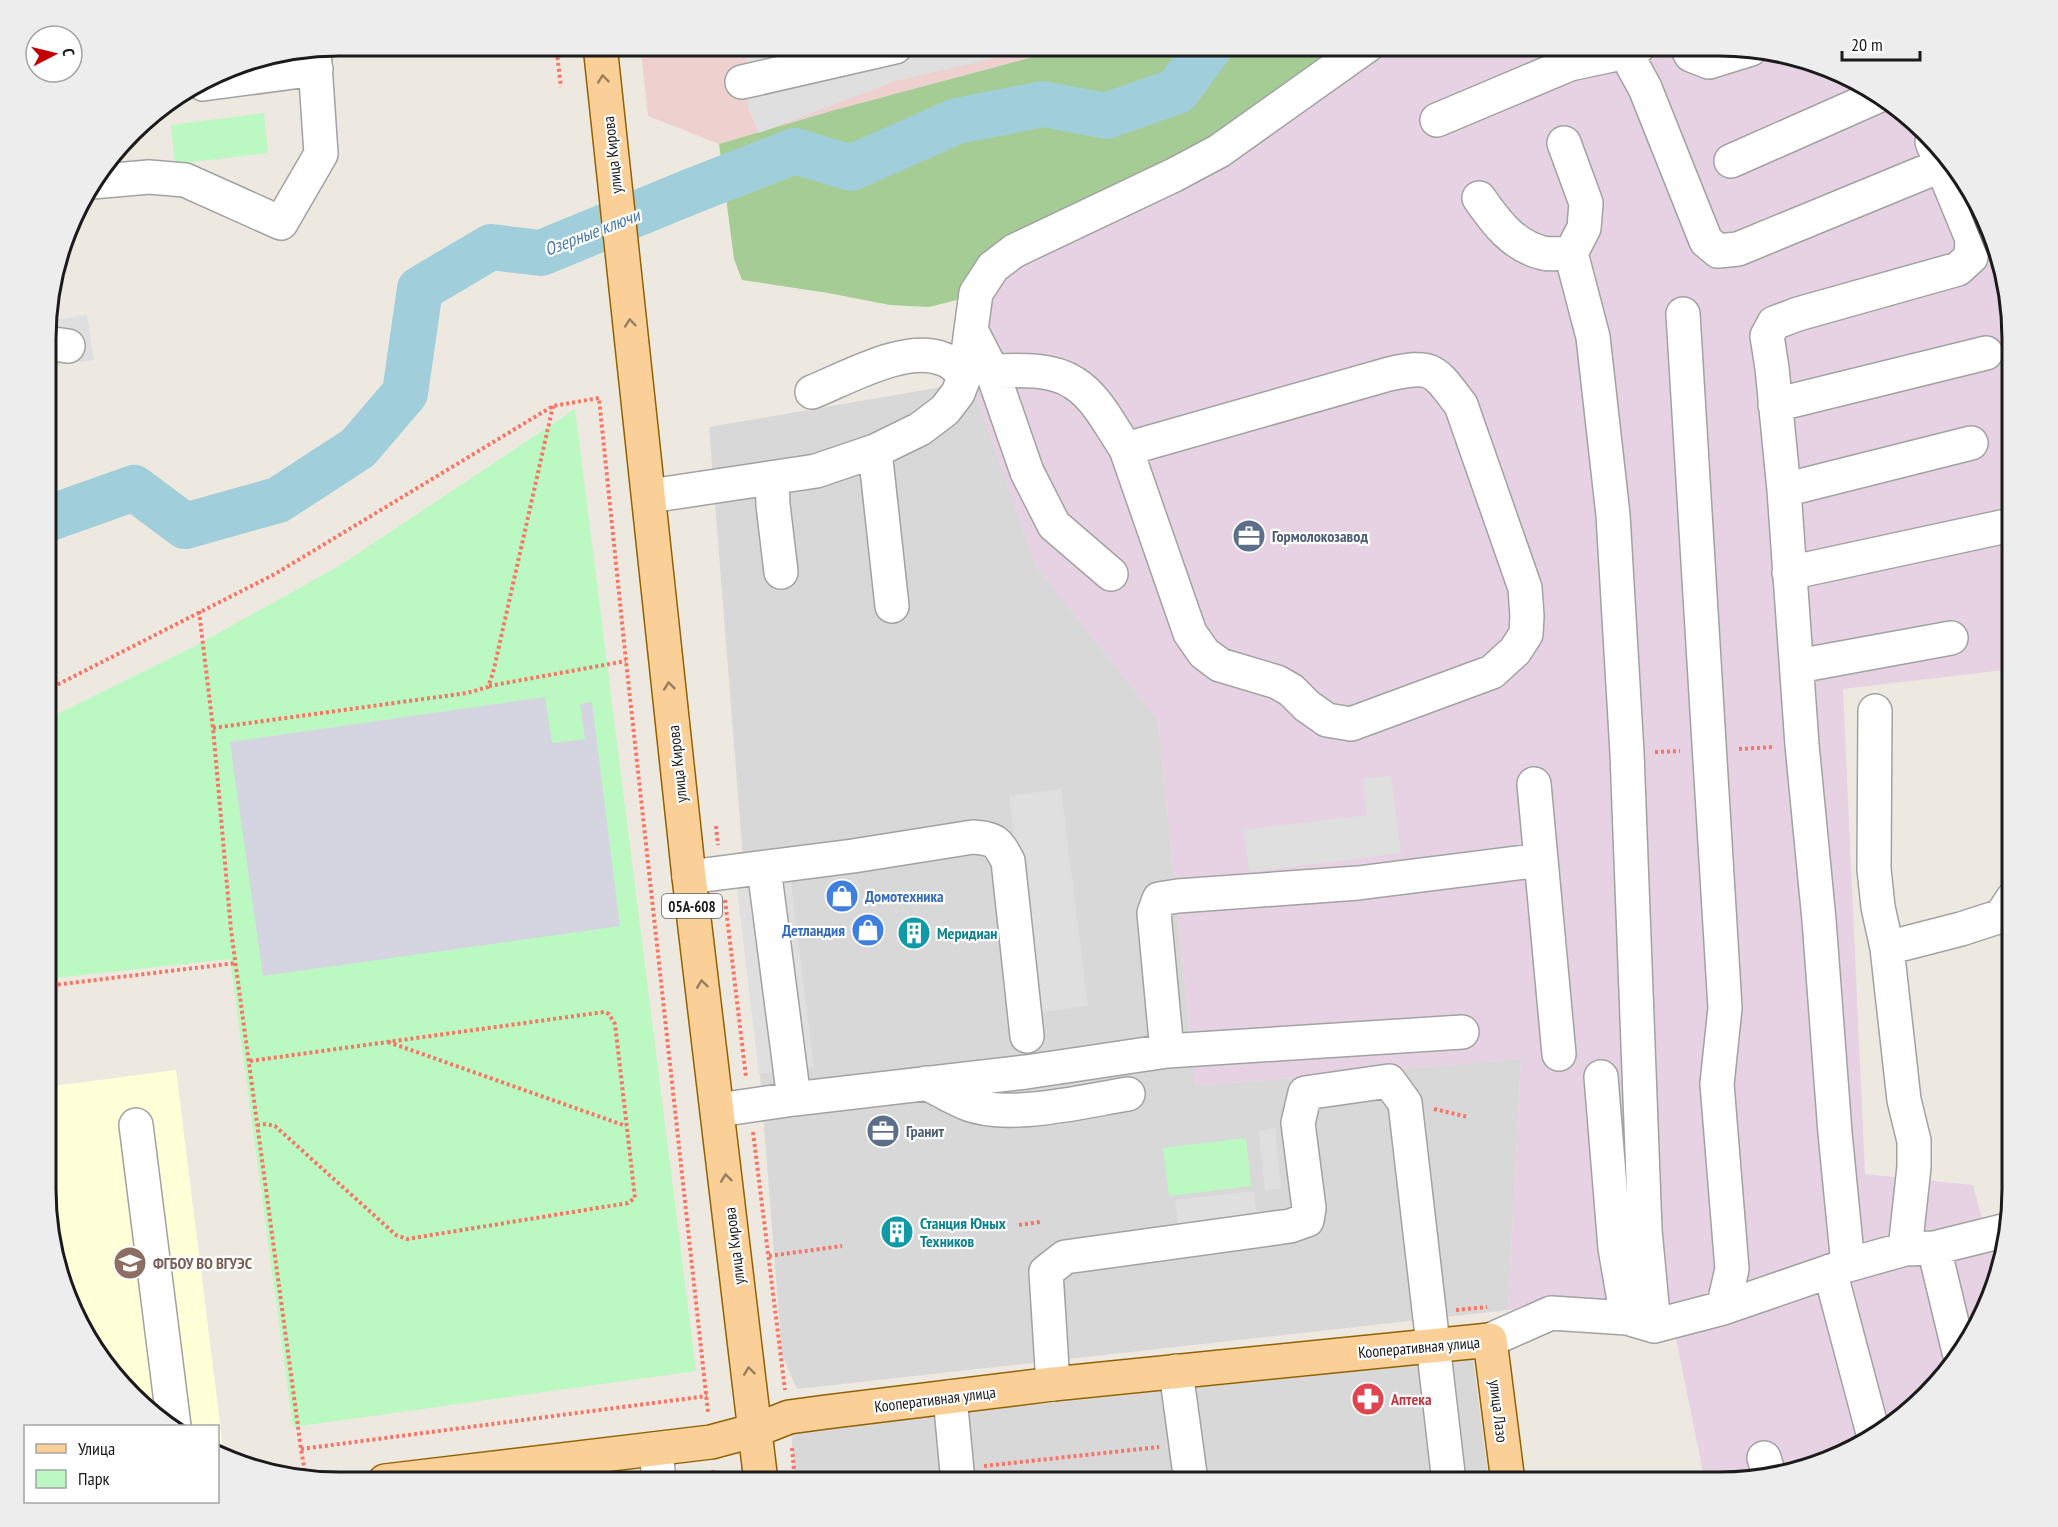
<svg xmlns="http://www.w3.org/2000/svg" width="2058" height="1527" font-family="'PT Sans Narrow',sans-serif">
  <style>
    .residential { fill: #d9d8d8 }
    .commercial { fill: #eed0cf }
    .industrial { fill: #e6d2e2 }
    .education { fill: #ffffd8 }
    .forest { fill: #a6cc95 }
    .park { fill: #bcf8c1 }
    .parking { fill: #dfdfdf }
    .plaza { fill: #d5d5e2 }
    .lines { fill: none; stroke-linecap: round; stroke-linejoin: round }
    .river { stroke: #a1cedb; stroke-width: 46 }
    .minor-casing { stroke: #a2a2a2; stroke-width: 36 }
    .major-casing { stroke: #916102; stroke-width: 36 }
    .path { stroke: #f87566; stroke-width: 4; stroke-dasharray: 3 3; stroke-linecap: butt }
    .minor { stroke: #fff; stroke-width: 33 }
    .major { stroke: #fbd098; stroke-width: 33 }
    .rail-casing { stroke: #696969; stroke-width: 7 }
    .rail { stroke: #fff; stroke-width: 4.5; stroke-dasharray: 14; stroke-linecap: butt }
    .oneway { stroke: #967f60 }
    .labels { text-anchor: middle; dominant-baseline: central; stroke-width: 4.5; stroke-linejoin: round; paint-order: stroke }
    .shield { fill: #fff; stroke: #5f5f5f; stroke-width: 1.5 }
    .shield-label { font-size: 15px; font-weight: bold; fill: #1b1b1b }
    .street-label { font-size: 16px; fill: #1b1b1b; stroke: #fff }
    .service-label { font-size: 16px; font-weight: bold; fill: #4e5e75; stroke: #fff; text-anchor: start }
    .shop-label { font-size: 16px; font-weight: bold; fill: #366cbe; stroke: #fff; text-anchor: start }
    .culture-label { font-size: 16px; font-weight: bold; fill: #0d838f; stroke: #fff; text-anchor: start }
    .education-label { font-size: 16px; font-weight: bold; fill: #785e54; stroke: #fff; text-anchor: start }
    .health-label { font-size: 16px; font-weight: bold; fill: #be3a42; stroke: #fff; text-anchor: start }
    .water-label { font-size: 18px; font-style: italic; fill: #4a79a9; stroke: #fff }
    .rim { fill: none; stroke: #1b1b1b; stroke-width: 3 }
  </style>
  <rect width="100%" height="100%" fill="#ede9e1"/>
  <path class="residential" d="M971,382L1036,566L1158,720L1195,1086L1521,1059L1508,1310L797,1389L782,1355L709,427Z
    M1473,1359L1489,1482H795L791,1430Z"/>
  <path class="commercial" d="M640,45H1078L831,111L719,144L648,116Z"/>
  <path class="industrial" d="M1353,45L1738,46L1831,67L1913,118L1983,209L2013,338V669L1843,689L1865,1174L1973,1185L1997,1274L1991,1301L1940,1382L1849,1452L1719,1482H1705L1668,1298L1508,1310L1521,1059L1195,1086L1158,720L1036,566L971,382L968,297Z"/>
  <path class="education" d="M176,1070L224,1456H221L218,1454V1426H173L145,1409L75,1319L46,1208V1087Z"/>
  <path class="forest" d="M1078,45H1353L968,297L929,307L890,305L828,293L742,280L734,259L719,144L831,111Z"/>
  <path class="park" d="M264,113L268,153L175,164L171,125Z
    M575,409L696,1371L293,1427L230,959L46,979L47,719L197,645L339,566Z
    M1246,1138L1251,1186L1169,1196L1163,1148Z"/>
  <path class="parking" d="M807,45H1053L896,81L759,133L748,108L746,53Z
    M87,315L94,360L47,367L48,321Z
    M1391,775L1401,853L1249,872L1244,830L1367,815L1363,779Z
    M1061,789L1088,1006L1036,1013L1009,796Z
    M790,875L814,1067L759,1074L736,881Z
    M1275,1128L1281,1188L1265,1190L1259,1131Z
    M1254,1191L1258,1224L1179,1233L1175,1200Z"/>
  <path class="plaza" d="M545,697L552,743L585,739L580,704L592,702L620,926L263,976L230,742Z"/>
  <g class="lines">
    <path class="river" d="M47,519L134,488L185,526L278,500L358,448L405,393L420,289L491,247L541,253L692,191L795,151L851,168L957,121L1043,104L1106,116L1177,91L1211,45"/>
    <g class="minor-casing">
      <path id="minor" d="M1622,46L1645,88L1706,241L1718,251L1738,249L1942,165
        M1686,46L1691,55L1709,62L1751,49
        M742,82L895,47V45
        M203,84L316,69
        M1437,120L1570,64L1626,52L1639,46
        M1564,143L1586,203L1584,228L1571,253L1593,337L1613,515L1627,753L1645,1230L1654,1326
        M1731,161L1878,96
        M92,182L149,177L185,180L281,223L321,154L314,49
        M1479,198C1495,221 1513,246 1543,253C1551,255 1563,253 1571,253
        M1683,314L1725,1008L1717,1084L1732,1269L1723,1308
        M47,343L68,346
        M992,371C1018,370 1052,368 1074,383C1097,397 1111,427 1126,449L1389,374C1434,364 1434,370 1461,405L1525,588L1527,616L1526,634L1515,651L1492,672L1351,724L1327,720L1307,706L1291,690L1277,682L1220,665L1204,653L1190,633L1126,449
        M812,392C847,378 906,344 943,359C951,361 959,370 965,375
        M1775,405L1986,353
        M875,451L892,606
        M772,478L773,505L781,572
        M1784,490L1971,443
        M650,496L816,471L875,451L920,429L945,410L958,393L965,375L971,330
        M1789,573L2011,525
        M1111,574L1054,525L1027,472L992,371L971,330L976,293L993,267L1014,251L1174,175L1219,151L1368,45
        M1798,666L1951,638
        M1875,711L1874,869L1878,907L1887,948
        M1534,784L1559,1054
        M764,868L794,1099
        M689,877L853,856L973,837C996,839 997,841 1008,861L1027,1036
        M1167,1051L1154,913L1159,899L1178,896L1358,883L1541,860
        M1601,1077L1615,1248L1627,1318
        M926,1083C940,1090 953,1098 968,1104C1009,1120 1084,1101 1128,1094
        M718,1110L794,1099L1026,1072L1167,1051L1462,1032
        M136,1125L174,1426
        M1934,1248L1959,1352
        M1905,1249L1914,1167V1141L1904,1100L1887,948L1961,929L2001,916L2013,898
        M1848,1265L1835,1133L1819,920L1802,745L1784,490L1772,368L1767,336L1774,323L1798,314L1958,269L1971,257L1972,239L1932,142
        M1830,1271L1873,1433
        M1490,1340L1551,1313L1627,1318L1654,1326L1723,1308L1848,1265L1905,1249L1934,1248L2007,1230
        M1176,1371L1191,1482
        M1053,1384L1046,1272L1065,1257L1290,1226L1307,1220L1309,1208L1298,1123L1305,1093L1389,1081L1405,1103L1449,1482
        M950,1397L958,1482
        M656,1449L659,1482
        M1764,1458L1768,1471"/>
    </g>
    <g class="major-casing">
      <path id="major" d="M600,45L689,877L761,1482
        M385,1481L711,1442L756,1430L789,1417L826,1412L1053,1384L1490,1340L1508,1482"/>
    </g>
    <path class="path" d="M556,45L561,87
      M738,45L739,55
      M199,611L213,728L231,930L301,1449L306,1478
      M489,686L626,661
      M47,690L275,574L553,406L599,398L626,661L708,1412
      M213,728L467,693L488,687L493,673L553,406
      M1739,749L1773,747
      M1655,752L1680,751
      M716,826L718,845
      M725,900L746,1077
      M46,986L236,963
      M388,1042L626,1126
      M250,1061L604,1012L609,1014L615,1024L635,1198L628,1203L407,1239L396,1235L275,1126L266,1124L258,1125
      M1434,1109L1468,1117
      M753,1132L785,1390
      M1019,1225L1040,1222
      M769,1256L842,1246
      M1456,1310L1487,1307
      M792,1448L795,1482
      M301,1449L707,1396
      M984,1466L1159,1447
      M713,1470V1482"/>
    <use href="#minor" class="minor"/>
    <use href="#major" class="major"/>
    <g class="rail-casing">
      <path id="rail" d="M1961,181L1996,267"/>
    </g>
    <use href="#rail" class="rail"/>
  </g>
  <defs><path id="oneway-chevron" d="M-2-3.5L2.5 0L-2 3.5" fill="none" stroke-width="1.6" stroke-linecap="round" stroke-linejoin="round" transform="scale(1.5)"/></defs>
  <g class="oneway">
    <use href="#oneway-chevron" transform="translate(603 79) rotate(-96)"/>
    <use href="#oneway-chevron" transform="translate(630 323) rotate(-96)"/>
    <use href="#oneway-chevron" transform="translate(669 686) rotate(-96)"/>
    <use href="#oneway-chevron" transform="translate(702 984) rotate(-97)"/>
    <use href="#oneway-chevron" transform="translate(726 1178) rotate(-97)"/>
    <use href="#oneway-chevron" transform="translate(749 1371) rotate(-97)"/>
  </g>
  <defs>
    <g id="office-disc" transform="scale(1.725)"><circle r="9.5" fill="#5c6f8a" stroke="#fff"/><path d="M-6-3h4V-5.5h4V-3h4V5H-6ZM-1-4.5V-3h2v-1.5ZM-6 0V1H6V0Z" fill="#fff"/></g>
    <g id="shop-disc" transform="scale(1.725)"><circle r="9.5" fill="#3f7fe0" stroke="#fff"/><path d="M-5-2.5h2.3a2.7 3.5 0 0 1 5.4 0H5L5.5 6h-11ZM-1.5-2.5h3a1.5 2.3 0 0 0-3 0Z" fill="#fff"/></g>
    <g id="building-disc" transform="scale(1.725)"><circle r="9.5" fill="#0f9aa8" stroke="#fff"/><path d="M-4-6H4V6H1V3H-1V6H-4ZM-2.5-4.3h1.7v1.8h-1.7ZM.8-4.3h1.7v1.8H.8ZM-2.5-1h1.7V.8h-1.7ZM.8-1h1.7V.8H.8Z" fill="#fff"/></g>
    <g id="university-disc" transform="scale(1.725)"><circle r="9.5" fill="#8d6e63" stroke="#fff"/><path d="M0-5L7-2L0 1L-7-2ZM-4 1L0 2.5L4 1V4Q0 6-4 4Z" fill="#fff"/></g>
    <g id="pharmacy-disc" transform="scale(1.725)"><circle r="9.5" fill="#e0444e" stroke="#fff"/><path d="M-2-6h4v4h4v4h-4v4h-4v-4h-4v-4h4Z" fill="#fff"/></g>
  </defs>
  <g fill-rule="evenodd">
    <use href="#office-disc" x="1249" y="536"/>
    <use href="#shop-disc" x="842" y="896"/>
    <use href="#shop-disc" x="868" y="930"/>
    <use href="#building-disc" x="914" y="933"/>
    <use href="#office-disc" x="883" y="1131"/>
    <use href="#building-disc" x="897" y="1232"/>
    <use href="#university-disc" x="130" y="1263"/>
    <use href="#pharmacy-disc" x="1368" y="1399"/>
  </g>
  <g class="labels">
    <rect class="shield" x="662" y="894" width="60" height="24" rx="4.5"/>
    <g class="shield-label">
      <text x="692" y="906">05А-608</text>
    </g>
    <g class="street-label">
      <text transform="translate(612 155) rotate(-96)">улица Кирова</text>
      <text transform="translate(677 764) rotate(-96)">улица Кирова</text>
      <text transform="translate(734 1246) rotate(-97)">улица Кирова</text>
      <text transform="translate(1419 1347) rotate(-5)">Кооперативная улица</text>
      <text transform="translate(935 1399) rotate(-7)">Кооперативная улица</text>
      <text transform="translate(1499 1411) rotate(83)">улица Лазо</text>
    </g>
    <g class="service-label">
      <text x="1272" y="536">Гормолокозавод</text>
      <text x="906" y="1131">Гранит</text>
    </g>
    <g class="shop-label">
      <text x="865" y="896">Домотехника</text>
      <text x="845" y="930" text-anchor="end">Детландия</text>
    </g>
    <g class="culture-label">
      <text x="937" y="933">Меридиан</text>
      <text x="920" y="1223">Станция Юных<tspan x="920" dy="18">Техников</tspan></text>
    </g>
    <g class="education-label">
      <text x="153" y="1263">ФГБОУ ВО ВГУЭС</text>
    </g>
    <g class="health-label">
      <text x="1391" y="1399">Аптека</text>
    </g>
    <g class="water-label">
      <text transform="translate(592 232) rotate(-21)">Озерные ключи</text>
    </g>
  </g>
  <path d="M0 0H2058V1527H0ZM339 56H1719A283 283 0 0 1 2002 339V1189A283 283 0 0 1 1719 1472H339A283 283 0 0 1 56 1189V339A283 283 0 0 1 339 56Z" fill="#ededed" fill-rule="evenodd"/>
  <path class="rim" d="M339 56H1719A283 283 0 0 1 2002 339V1189A283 283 0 0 1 1719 1472H339A283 283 0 0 1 56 1189V339A283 283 0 0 1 339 56Z"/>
  <rect x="24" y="1425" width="195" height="78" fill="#ffffff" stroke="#a4a4a4" stroke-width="1.5"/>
  <rect x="36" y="1444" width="30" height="9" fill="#fbd098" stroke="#a4a4a4" stroke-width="1.5"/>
  <text x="78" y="1455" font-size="18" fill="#1b1b1b">Улица</text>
  <rect x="36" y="1470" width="30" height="18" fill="#bcf8c1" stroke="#a4a4a4" stroke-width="1.5"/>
  <text x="78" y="1485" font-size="18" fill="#1b1b1b">Парк</text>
  <g transform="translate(54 54) rotate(83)"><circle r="28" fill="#ffffff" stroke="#a4a4a4" stroke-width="1.5"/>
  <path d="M0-4.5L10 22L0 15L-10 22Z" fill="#c40202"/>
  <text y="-9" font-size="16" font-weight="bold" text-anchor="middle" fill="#1b1b1b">С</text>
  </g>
  <path d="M1842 51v9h78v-9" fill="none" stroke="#1b1b1b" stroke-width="3"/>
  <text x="1851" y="51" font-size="18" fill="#1b1b1b" stroke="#ffffff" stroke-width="4.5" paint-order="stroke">20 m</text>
</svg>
